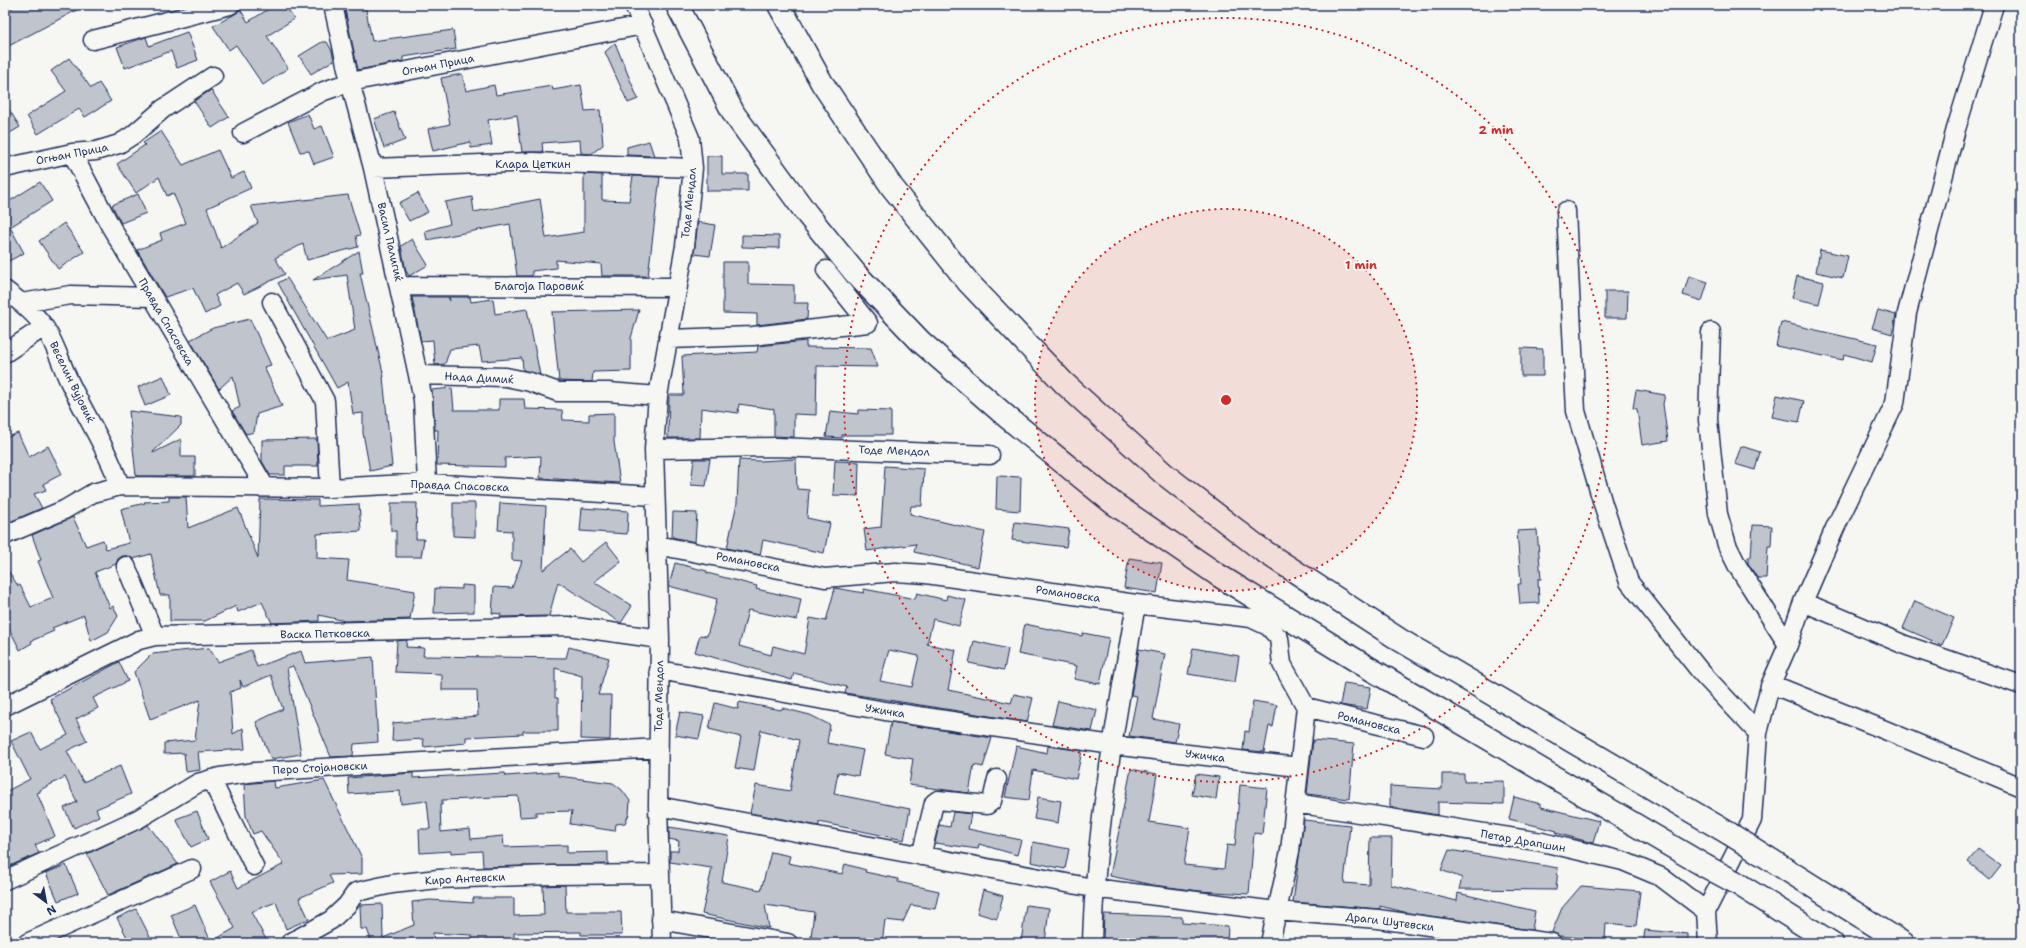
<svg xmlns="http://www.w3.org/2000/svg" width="2026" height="948" font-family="'Shantell Sans',sans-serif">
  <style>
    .building { fill: #c0c4cd; stroke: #1b2f5e; fill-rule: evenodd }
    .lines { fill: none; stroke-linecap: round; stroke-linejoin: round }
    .street-casing { stroke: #1b2f5e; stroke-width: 21 }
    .highway-casing { stroke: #1b2f5e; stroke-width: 25 }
    .street { stroke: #f6f6f2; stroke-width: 18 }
    .highway { stroke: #f6f6f2; stroke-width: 22 }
    .highway-bridge-casing { stroke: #1b2f5e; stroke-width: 25; stroke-linecap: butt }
    .highway-bridge { stroke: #f6f6f2; stroke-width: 22 }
    .ring { fill: none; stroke: #d62828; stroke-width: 2; stroke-dasharray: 2 4 }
    .labels { text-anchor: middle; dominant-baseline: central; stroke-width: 4; stroke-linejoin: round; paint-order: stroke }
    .street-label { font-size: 11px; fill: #1b2f5e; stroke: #f6f6f2 }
    .centre { fill: #d62828; stroke: #f6f6f2; stroke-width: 2 }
    .ring-label { font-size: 12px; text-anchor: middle; font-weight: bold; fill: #d62828; stroke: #f6f6f2; stroke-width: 4; stroke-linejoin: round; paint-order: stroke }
  </style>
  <rect width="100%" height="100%" fill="#f6f6f2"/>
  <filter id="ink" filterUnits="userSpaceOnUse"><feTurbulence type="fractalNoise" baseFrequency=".025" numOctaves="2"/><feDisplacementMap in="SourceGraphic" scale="8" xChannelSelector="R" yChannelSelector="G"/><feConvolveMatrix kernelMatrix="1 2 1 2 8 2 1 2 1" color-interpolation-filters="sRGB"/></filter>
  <g filter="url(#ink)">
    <path class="building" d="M17,5H86L5,48V12Z
      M275,5H285L294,19L267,36L288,68L263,85L236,45L229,50L213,26L237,13L240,9L248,22Z
      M344,5H365L372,41L453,30L456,49L403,57V61L358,70Z
      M187,32L198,60L177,68L171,51L125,68L117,47L146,37L149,46Z
      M322,42H327L332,51L334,60L311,74L299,56Z
      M615,43L638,99L628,103L605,52Z
      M69,58L91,88L99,83L111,101L85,117L79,109L38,134L27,116L66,91L51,71Z
      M462,74L466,91L494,85L496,95L552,86L553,90L581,85L585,111L600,110L603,145L591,154L581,153L580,140L542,143L543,152H522L517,115L488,120L492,145L471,148L470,142L433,151L428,129L450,124L441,78Z
      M211,90L229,117L212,128L194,101Z
      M5,103L20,127L5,136Z
      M394,112L405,140L384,148L374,119Z
      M308,114L314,129L322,126L334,157L314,164L309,151L300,152L288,122Z
      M161,131L183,165L218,150L231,178L244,172L251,188L207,208L221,248L258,223L251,206L348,195L360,235L356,236L358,247L307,260L303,244L275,258L285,274L244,294L237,283L215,295L220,306L205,314L193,288L165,297L137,250L162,240L160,233L186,223L173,193L167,196L159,177L136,193L117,164L145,145L143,143Z
      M649,141L654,156L627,155V147Z
      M707,156H722V174H748V191H707Z
      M584,174L602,175V200L629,201L633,176L660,177L648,276H602L601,264L556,260V268L532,271V276H517L510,224L427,240L425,231L450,224L445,202L472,197L474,212L540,199L546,238L584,232Z
      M40,182L52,201L10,227L24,253L5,263V204Z
      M418,193L428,212L409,221L399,203Z
      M138,194L146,213L121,223L112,205Z
      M698,222L715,225L710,256L694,254Z
      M64,223L84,252L58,269L39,241Z
      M742,235L779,236V248L742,247Z
      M412,239L428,265L409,276L406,271L401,246Z
      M1820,250L1848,256L1843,278L1816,272Z
      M359,251L363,273H360L384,377H383L392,466L370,471L363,433V413L353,414L348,382L337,388L278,283L287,278L327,341L355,330L347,275L313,280Z
      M723,262H748V284L794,285V303H808L807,319L757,325V314L723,313Z
      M1689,276L1708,282L1702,301L1683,295Z
      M1797,276L1824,282L1819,304L1792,298Z
      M1605,291H1628L1627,318H1605Z
      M412,297H448L450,301L449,297H470L471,302L493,299L495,314L527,309L540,375L523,370L522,358L482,361L479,346L450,349L445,364L435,365L433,340L421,341Z
      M639,310L631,338V371L593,372L592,382L559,381L552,312Z
      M1878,310L1896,315L1892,334L1872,328Z
      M250,319L271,365L264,367L282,406L257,414L254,432L246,434L232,411L240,407L233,376L219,389L190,340L213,328Z
      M1781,322L1877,344L1872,362L1844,354L1843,360L1776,346Z
      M806,341V347L871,348L878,367L817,366L816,415L794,414V437L774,436V409L739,404L738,413L701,408L700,438H668L669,395H684L682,356L757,352L758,346Z
      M1521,348L1543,349V376H1521Z
      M163,376L171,395L145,406L138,387Z
      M452,388L454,410H499V399H524L525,409L562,410L563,420L589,421V414L614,413V442L620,483L540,478L541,456L505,458V467L437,465L438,430H435L432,390Z
      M1636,390L1665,395L1663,404L1668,441L1642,445L1637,409L1633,408Z
      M1777,395L1804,401L1799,422L1772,417Z
      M858,410L891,411V435H842V438L826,437L830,411L858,414Z
      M129,411L181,417V425L153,452V453L181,439V457H195V476H136Z
      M18,433L29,457L48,446L62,474L43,484L46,490L34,494L42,508L5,524V438Z
      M317,439L318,466H285V475H270L262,461V440Z
      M1741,446L1760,452L1755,470L1735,464Z
      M694,459H710L706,486L691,485Z
      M796,459L797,489L809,490L807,518L830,523L824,553L763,540L760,555L727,548L737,503L739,460L760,461Z
      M835,461L859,462L858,496L833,495Z
      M885,466L924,469L922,506H911L910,514L985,532L978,567L914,552L916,544L867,551L864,529L881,527Z
      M997,476L1021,477L1020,511L996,509Z
      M169,497H186L188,528L238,508L258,558L260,499L318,500V506L359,504L361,531L317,534V558L349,560L347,580L415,591L410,619L345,621L319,615V621L272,623L262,602L238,612L236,606L205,621H170V595H160L151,554L133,559L128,556H122L118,559L116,564L95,572L110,608L113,606L118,616L108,632L91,641L84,615L52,628L54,631L31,641L32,643L20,650L5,620V566L18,586L20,585L31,607L53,598L38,561L41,560L32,535L73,517L86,546L103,540L106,549L129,543L121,509L145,503L144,502L169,501Z
      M391,503H417L416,539H424L421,557H396V531H391Z
      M453,503H475V537L453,536Z
      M500,503L546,506L543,570L570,549L581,562L606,542L621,561L594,582L632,606L621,623L558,582L549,616L500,617L501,614L492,613L494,587L512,588L522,561L512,560V531L498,530Z
      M582,508L628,511L627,534L580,531Z
      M673,512L697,513L695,542L672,537Z
      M1015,522L1069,529L1066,547L1012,540Z
      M1753,525L1772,526L1771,546H1768L1766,578H1757L1748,563V557H1751Z
      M1537,530L1541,579H1538L1539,603L1520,604L1518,584H1521L1517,531Z
      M1129,558L1162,563L1157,593L1124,588Z
      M675,563L707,571V573L757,586L756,589L801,599L797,620L748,610L739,646L771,655L773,646L804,654L810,618L826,621L835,588L864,593V589L915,599L917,593L946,600L947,595L966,600L959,626L933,619L927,644L956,650L948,690L1011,703L1014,694L1033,698L1027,722L845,693L847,687L794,673L792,680L695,652L700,635L707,636L717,599L669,586ZM889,650L919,656L912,687L880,681Z
      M462,585L474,586V612L434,613L435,588L462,589Z
      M1915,601L1954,618L1942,645L1903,628Z
      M1025,624L1082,636L1083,633L1109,638L1100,684L1074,679L1077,666L1018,654Z
      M407,640L406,647L424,648L423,656L566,658L569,647L609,658L598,695H611L610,740L581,739L582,676L555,668V698H558V731H523V734L466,737V743L424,747L423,739L392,741L393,723L478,716L477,690H442V674L395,672L397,641Z
      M974,641L1008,649L1004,670L969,663Z
      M209,648L218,662L251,650L257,667L301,651L305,663L373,657L378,742L354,744L353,756L331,757L293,666L287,668L301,754L271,759L256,722L283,709L271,675L243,687L240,680L241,688L230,692L233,734L243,728L245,749L198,752L200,770L186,772L184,753L164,754V743L195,740L200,700L150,719L134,672L152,654Z
      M1193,648L1239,656L1235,682L1188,674Z
      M1139,649L1165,654L1153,719L1179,724L1175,742L1129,736L1137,696L1131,695Z
      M119,662L128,681L93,698L98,708L76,719L87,741L67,751L83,782L120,766L131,794L96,809L99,816L74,828L64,808L77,802L65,777L40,790V792L37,793L55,836L35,845L39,853L5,868V792L30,779L11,741L31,732L40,749L68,735L50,699Z
      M1344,683L1371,687L1367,709L1340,705Z
      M1058,701L1097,710L1092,731L1052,725Z
      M1253,701L1277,705L1273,727L1269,726L1264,752L1243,750L1245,731L1249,732Z
      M739,702L781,710L782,708L810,715L830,725L827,743L863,750L858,776L838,772L834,794L910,809L904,840L819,822V826L750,813L756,785L790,791L799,740L761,730L754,771L735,768L741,737L709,729L715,703L738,709Z
      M680,712L704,716L699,739L675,735Z
      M891,722L992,738L983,767L974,765L969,793L909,785L913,759L885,754Z
      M1313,740L1354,744L1349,799L1307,794Z
      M1016,746L1047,753L1048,746L1082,751L1076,779L1033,770L1029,800L1005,797Z
      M1131,769L1157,774L1149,822L1190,828L1184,865L1224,869L1227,845L1235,846L1240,785L1267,788L1262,834L1254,833L1249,894L1200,891L1153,885L1110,876Z
      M558,772V776L613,783L622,790L630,801L629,814L625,823L616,824L615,831L570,824L572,811L536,812V816L520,817L518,796L473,798V799L442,800V805H440L441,832L470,829L471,839L503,836L504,847L567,845V853L608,852V864L483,867L482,851L451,853V851L420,853L419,829H430L427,801L401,804L400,791L349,794L348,778L413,773V778L505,773L506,776Z
      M1196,774L1219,777L1216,799L1192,795Z
      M1442,774H1464V782L1504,781V804L1438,802V815L1390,807V786L1442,789Z
      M324,780L362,858V874L329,875L333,883L299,898L309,919L286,929L276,902L251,912L268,943H183L171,915L195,905L211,942L235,928L210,882L230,871L238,888L284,864L261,831L253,834L246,816L244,784L274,781L275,788Z
      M1038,797L1061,801L1058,823L1034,819Z
      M1514,797L1541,804V807L1599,821L1593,843L1556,833L1557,831L1509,819Z
      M197,811L208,839L191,847L176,819Z
      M953,812L971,814L968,829L1021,840L1017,855L979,844L978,849L935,843L939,825L950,827Z
      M1304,820L1350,825L1344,883L1369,885L1370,838H1392L1391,885L1457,901L1458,893L1535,911L1532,930L1408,913L1380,906V909L1293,902Z
      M148,825L178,864L108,895L87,854Z
      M669,827L729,836L722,882L761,890L771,852L790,856L788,863L842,874L845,864L866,870L865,872L898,879V882L939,891L935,909L911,905L903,922L885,920L882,943H846L811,937L814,912L765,905L769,928L702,914L712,868L670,862V851H678L679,841L669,839Z
      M1033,842L1069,849L1065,869L1031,862Z
      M1978,849L2001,866L1990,880L1968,862Z
      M1449,850L1558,868L1556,890L1459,889L1462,878L1441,870Z
      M66,865L78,893L58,901L46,873Z
      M565,885L566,912H621L622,935H581V932L514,933V940H472V935L433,933L434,942L372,943L367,929H361L360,905L382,904L383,938L414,925L412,902L430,900L473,903V898H514V916L544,915L543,886Z
      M1581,886L1640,891L1636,926L1606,923L1605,940L1559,936L1552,932L1562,908Z
      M983,890L1003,896L997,919L977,913Z
      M1026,905L1049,908L1045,943H1021Z
      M136,909L153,943H130L117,918Z
      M1104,914L1182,917V923L1228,926L1227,943H1135V942L1103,940Z
      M1645,930L1688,934V943H1643Z"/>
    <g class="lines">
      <g class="street-casing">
        <path id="street" d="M333,5L350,82L373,168L418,375L423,400L427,483
          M634,5L690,138L693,168L685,246L658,396L654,449L660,639L658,806L662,943
          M93,40L230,5
          M243,133L324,91L350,82L643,25
          M72,153L111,227L265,487
          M5,168L72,153L96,151L119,144L133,135L163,109L213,76
          M373,168L533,162L693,168
          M1566,211L1576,411L1603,504L1629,582L1700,671L1758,733
          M399,286L678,287
          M5,290C19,301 35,313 45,328C56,345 61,364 69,381C86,417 107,448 120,486
          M272,302L325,401L330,488
          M21,303L71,295L152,297
          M1711,332L1708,420L1718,514L1727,545L1738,567L1788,645
          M669,339L753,336L868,323L826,270
          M5,353L44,327
          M418,375L506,377L530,382L558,392H608L658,396
          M654,449L776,447L990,455
          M5,535L64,510L93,493L120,486L330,488L427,483L655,496
          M657,545L825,578L895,572L926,574L1136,604L1251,618L1268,626L1279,638L1282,664L1306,707L1424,736
          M126,566L155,636
          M1803,602L1905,645L2021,685
          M659,670L885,711L1112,745L1298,767
          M1771,684L1885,730L2021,787
          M5,706L139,640L155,636L568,626L660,639
          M211,779L254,866
          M1295,803L1542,842L1623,861L1661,877L1706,911L1708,943
          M658,806L1093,888L1276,911L1378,919L1552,943
          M921,856L934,803L938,800L987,805L992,801L997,779
          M5,880L138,819L198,783L220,777L255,772L658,748
          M1706,911L1752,820L1758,733L1770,686L1788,645L1803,602L1835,528L1895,403L1907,313L1956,129L1994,5
          M661,920L788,943
          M27,943L192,869
          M290,943L331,920L347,905L356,892L392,884L438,879L552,875L659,874
          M1092,943C1095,829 1117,716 1136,604
          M1270,943L1290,851L1306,707"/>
      </g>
      <g class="highway-casing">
        <path id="highway" d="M677,5L734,114L807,214L856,274L921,342L1007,417L1113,503L1218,575L1362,664L1705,866
          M779,5L822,83L892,187L969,283L1064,383L1163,473L1262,550L1400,640L1730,834
          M1760,853L1903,943
          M1735,882L1832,943"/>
      </g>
      <use href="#street" class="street"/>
      <use href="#highway" class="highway"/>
      <g class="highway-bridge-casing">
        <path id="highway-bridge" d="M1730,834L1760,853
          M1705,866L1735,882"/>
      </g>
      <use href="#highway-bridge" class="highway-bridge"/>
    </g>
  </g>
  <circle cx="1226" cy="400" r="191" fill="#d62828" fill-opacity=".12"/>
  <g class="ring">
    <circle cx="1226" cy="400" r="191"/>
    <circle cx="1226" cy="400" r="382"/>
  </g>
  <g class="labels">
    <g class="street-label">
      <text transform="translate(438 65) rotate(-11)">Огњан Прица</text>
      <text transform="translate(72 154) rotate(-11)">Огњан Прица</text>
      <text x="533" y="164">Клара Цеткин</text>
      <text transform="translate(689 203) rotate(-84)">Тоде Мендол</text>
      <text transform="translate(390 242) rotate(77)">Васил Палигиќ</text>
      <text x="539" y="286">Благоја Паровиќ</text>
      <text transform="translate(166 322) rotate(60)">Правда Спасовска</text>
      <text transform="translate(479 378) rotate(3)">Нада Димиќ</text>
      <text transform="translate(72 382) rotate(64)">Веселин Вујовиќ</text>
      <text transform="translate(894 451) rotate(2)">Тоде Мендол</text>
      <text transform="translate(460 486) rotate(2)">Правда Спасовска</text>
      <text transform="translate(748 562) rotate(11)">Романовска</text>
      <text transform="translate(1068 594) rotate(8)">Романовска</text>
      <text transform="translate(325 634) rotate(-1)">Васка Петковска</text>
      <text transform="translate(659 696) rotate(-89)">Тоде Мендол</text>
      <text transform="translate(885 711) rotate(9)">Ужичка</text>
      <text transform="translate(1369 723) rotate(14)">Романовска</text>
      <text transform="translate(1205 756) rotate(7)">Ужичка</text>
      <text transform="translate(320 768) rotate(-3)">Перо Стојановски</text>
      <text transform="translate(1523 841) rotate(10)">Петар Драпшин</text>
      <text transform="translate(465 879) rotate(-3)">Киро Антевски</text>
      <text transform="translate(1390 922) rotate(7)">Драги Шутевски</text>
    </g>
  </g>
  <circle cx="1226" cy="400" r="6" class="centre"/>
  <g class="ring-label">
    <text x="1496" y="134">2 min</text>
    <text x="1361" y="269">1 min</text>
  </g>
  <rect width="2026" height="948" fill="none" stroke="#f6f6f2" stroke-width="20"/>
  <rect x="10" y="10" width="2006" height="928" fill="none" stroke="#1b2f5e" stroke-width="1.5" filter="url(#ink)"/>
  <g transform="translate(46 902) rotate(148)" stroke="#f6f6f2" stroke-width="3" paint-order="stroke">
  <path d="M0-3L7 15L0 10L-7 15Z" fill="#1b2f5e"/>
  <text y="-6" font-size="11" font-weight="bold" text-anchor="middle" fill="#1b2f5e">N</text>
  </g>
</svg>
